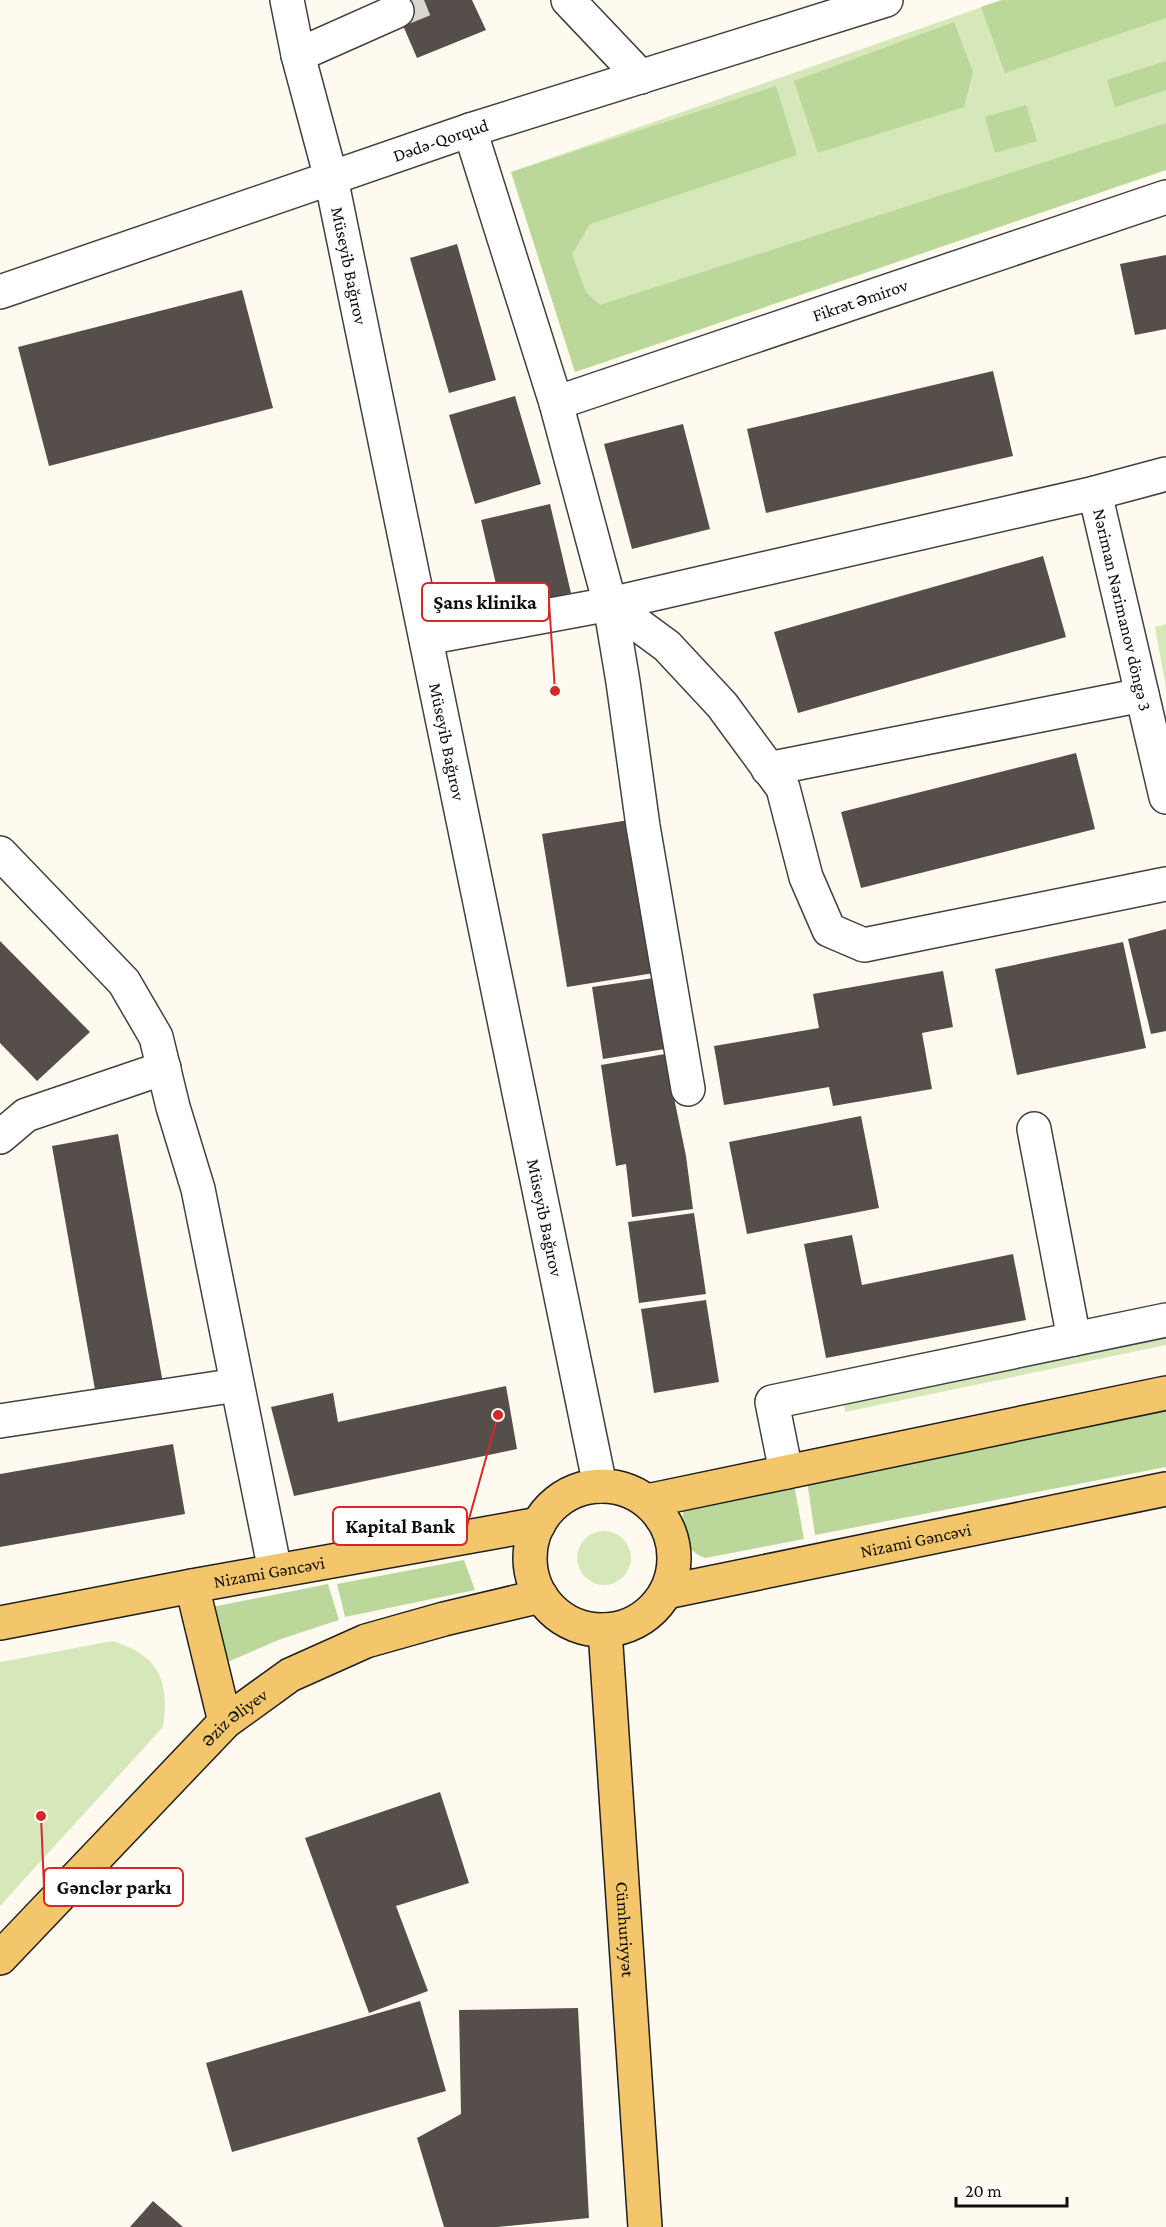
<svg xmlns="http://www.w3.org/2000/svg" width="1166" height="2227" font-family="'Crimson Pro',serif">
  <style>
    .green { fill: #d6e8ba }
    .forest { fill: #bbd89a }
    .building { fill: #564e4b }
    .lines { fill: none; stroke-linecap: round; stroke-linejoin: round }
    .minor-tunnel { stroke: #dad7ce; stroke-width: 33; stroke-dasharray: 33 16; stroke-linecap: butt }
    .minor-casing { stroke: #414141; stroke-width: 36 }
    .major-casing { stroke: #1f1f1f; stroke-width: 36 }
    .minor { stroke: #fff; stroke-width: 33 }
    .major { stroke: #f3c66b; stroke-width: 33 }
    .labels { text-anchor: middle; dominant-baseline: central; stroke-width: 6; stroke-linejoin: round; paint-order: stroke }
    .street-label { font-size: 18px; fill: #0e0e0e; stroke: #fff }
    .leader { fill: none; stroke: #d62828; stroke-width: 2 }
    .callout-dot { fill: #d62828; stroke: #fff; stroke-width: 2 }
    .callout { fill: #fff; stroke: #d62828; stroke-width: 2 }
    .callout-label { font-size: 20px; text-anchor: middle; font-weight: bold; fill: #0e0e0e }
  </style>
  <rect width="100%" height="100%" fill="#fefaf0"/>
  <path class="green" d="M1002,0H1166V170L575,372L511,172Z
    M1166,624V688L1155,627Z
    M1166,1338V1345L845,1412L844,1404Z
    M577 1558a27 27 0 1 1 54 0a27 27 0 1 1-54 0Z
    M113,1641C159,1656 170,1680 163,1727L0,1906V1662Z"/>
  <path class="forest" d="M1002,0H1166V18L1005,73L981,7Z
    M954,22L973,72L964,107L818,153L794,81Z
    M1166,61V90L1115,107L1107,80Z
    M776,86L797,155L590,224L572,254L586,292L600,305L1166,123V170L575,372L511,172Z
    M1026,105L1037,141L995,153L985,117Z
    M1166,1409V1467L815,1535L807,1481Z
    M794,1484L804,1539L705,1558C682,1549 680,1530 684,1507Z
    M464,1560L475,1590L345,1617L337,1584Z
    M328,1584L339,1620L281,1639L225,1663L212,1607Z"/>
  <path class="building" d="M392,0H472L486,30L417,58Z
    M457,244L496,380L449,393L410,258Z
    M1166,255V329L1135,335L1120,264Z
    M242,290L273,408L49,466L18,347Z
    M993,371L1013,456L766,513L747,429Z
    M515,396L541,484L475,504L449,415Z
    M683,424L710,529L632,549L604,444Z
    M550,504L571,593L502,610L481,520Z
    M1043,556L1066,637L798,713L774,632Z
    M1076,753L1095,829L861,888L841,812Z
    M629,820L654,973L567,987L542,834Z
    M1166,929V1031L1151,1034L1128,939Z
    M0,941L90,1032L37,1081L0,1043Z
    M1123,942L1146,1048L1017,1075L995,969Z
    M943,971L953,1027L922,1033L932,1089L833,1106L829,1087L724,1105L714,1046L819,1028L813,994Z
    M654,978L665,1049L603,1059L592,987Z
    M665,1054L686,1156L693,1209L632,1217L626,1164L616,1166L601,1065Z
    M861,1116L879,1208L747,1234L729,1142Z
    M118,1134L164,1389L97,1401L52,1146Z
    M694,1213L706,1294L639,1303L628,1222Z
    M852,1235L862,1285L1013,1254L1026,1320L826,1358L804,1244Z
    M706,1300L719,1382L654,1393L641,1309Z
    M506,1386L517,1449L294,1496L271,1407L333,1393L338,1422Z
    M173,1444L185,1514L0,1547V1474Z
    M440,1792L469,1883L396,1906L428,1991L369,2013L305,1838Z
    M420,2001L446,2091L232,2152L206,2063Z
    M578,2008L589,2218L497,2227H444L417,2138L461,2114L459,2010Z
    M153,2201L183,2227H130Z"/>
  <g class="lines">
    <path class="minor-tunnel" d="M397,11L424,0"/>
    <g class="minor-casing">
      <g id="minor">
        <path id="s1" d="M287,0L298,55L331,178L600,1486"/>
        <path d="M568,0L641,77"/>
        <path d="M298,55L397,11"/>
        <path d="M470,130L556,403L610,604L623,682L643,826L688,1089"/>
        <path id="s2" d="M0,292L470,130L886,0"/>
        <path id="s3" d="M556,403L1166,197"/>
        <path id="s4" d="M1095,493L1166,797"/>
        <path d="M610,604L667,646L722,705L783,788L806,877L829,930L864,945L1166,884"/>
        <path d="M426,638L610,604L1095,493L1166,474"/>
        <path d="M768,769L1142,695"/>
        <path d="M0,853L124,982L156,1037L173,1107L198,1189L275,1571"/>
        <path d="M1034,1129L1074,1339"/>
        <path d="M0,1137L26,1115L164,1068"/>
        <path d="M0,1421L237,1385"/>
        <path d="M786,1472L772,1402L1166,1320"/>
      </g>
    </g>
    <g class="major-casing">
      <g id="major">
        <circle cx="602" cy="1558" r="72"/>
        <path d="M647,1501L1166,1393"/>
        <path d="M192,1586L225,1722"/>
        <path id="s5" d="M666,1592L1166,1489"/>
        <path id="s6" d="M0,1623L192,1586L539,1524"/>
        <path id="s7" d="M605,1630L645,2227"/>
        <path id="s8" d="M0,1958L225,1722L290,1675L366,1641L444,1619L541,1596"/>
      </g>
    </g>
    <use href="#minor" class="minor"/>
    <use href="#major" class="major"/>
  </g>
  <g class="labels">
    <g class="street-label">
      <text stroke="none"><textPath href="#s2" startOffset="466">Dədə-Qorqud</textPath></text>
      <text stroke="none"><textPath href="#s1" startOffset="273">Müseyib Bağırov</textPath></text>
      <text stroke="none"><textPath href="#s3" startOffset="321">Fikrət Əmirov</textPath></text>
      <text stroke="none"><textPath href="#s4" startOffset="120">Nəriman Nərimanov döngə 3</textPath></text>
      <text stroke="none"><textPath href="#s1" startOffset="759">Müseyib Bağırov</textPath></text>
      <text stroke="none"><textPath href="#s1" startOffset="1245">Müseyib Bağırov</textPath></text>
      <text stroke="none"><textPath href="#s5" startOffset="255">Nizami Gəncəvi</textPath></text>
      <text stroke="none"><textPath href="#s6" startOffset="274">Nizami Gəncəvi</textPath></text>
      <text stroke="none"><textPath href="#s8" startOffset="336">Əziz Əliyev</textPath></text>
      <text stroke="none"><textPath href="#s7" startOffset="300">Cümhuriyyət</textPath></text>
    </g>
  </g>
  <path class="leader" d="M555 691L549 602M498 1415L467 1526M41 1816L44 1887"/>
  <g class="callout-dot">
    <circle cx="555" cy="691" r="6"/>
    <circle cx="498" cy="1415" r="6"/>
    <circle cx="41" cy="1816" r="6"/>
  </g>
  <g class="callout">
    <rect x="422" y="583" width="127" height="38" rx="6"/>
    <rect x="333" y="1507" width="134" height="38" rx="6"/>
    <rect x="44" y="1868" width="139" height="38" rx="6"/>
  </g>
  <g class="callout-label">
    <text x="485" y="609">Şans klinika</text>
    <text x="400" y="1533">Kapital Bank</text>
    <text x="114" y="1894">Gənclər parkı</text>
  </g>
  <path d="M956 2197v9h111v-9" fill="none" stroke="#0e0e0e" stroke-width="3"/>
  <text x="965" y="2197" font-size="18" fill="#0e0e0e" stroke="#ffffff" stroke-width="4.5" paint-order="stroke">20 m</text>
</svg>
